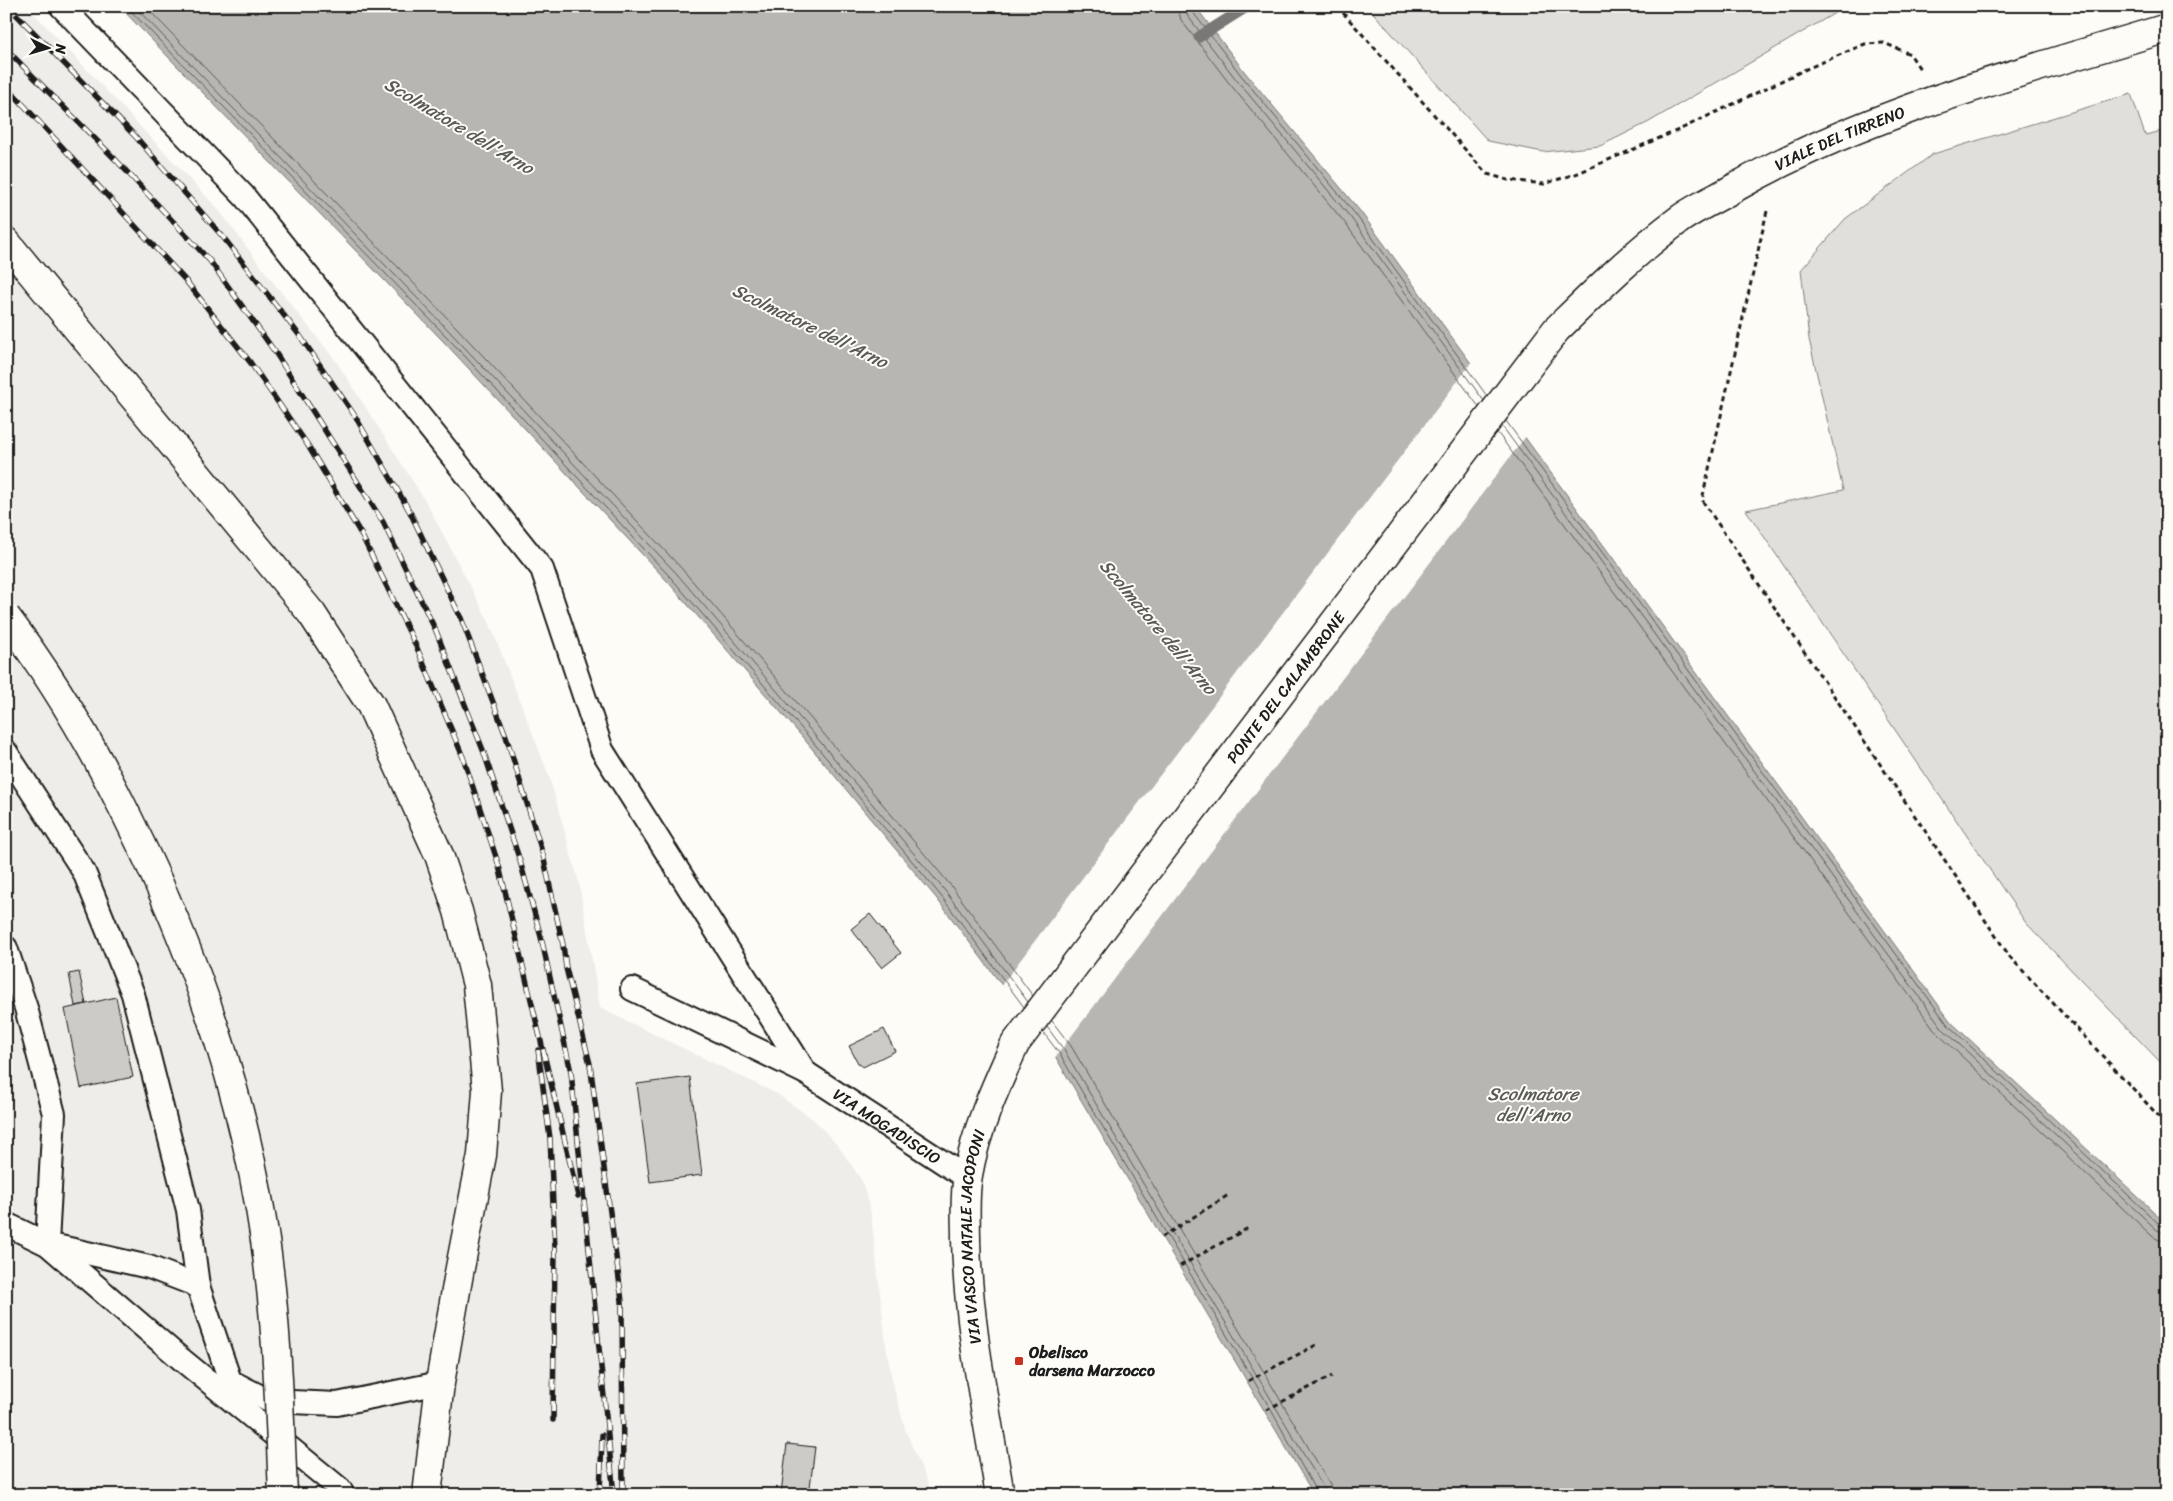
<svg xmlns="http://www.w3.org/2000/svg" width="2173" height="1501" font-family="Sriracha,sans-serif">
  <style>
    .built { fill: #eeede9 }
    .green { fill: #e0dfdb; stroke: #7e7e7c }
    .water { fill: #b7b6b2; stroke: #797876 }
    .pier { fill: #fdfcf7 }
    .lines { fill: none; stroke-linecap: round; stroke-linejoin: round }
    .shore { stroke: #5a5a58; stroke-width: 1 }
    .stream { stroke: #797876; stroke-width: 11 }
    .building { fill: #cccbc8; stroke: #1c1c1c }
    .lane-casing { stroke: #1c1c1c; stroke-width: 26 }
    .secondary-casing { stroke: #1c1c1c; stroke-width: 31 }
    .path { stroke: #1c1c1c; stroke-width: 3; stroke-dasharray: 5 4; stroke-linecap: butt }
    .lane { stroke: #fdfcf7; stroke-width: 22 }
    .secondary { stroke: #fdfcf7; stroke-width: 28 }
    .rail-casing { stroke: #1c1c1c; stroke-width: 5.5 }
    .rail { stroke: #fdfcf7; stroke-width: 4; stroke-dasharray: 11; stroke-linecap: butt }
    .highway-bridge-casing { stroke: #1c1c1c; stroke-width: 31; stroke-linecap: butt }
    .highway-bridge { stroke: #fdfcf7; stroke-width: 28 }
    .poi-dot { fill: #c8321e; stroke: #fdfcf7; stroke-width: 2 }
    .labels { text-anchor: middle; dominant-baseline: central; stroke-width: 4; stroke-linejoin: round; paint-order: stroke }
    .street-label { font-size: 16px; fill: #1c1c1c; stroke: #fdfcf7 }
    .poi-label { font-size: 16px; font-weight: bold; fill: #1c1c1c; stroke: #fdfcf7; text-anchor: start }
    .water-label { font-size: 18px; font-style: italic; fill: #5a5a58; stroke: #fdfcf7 }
  </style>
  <rect width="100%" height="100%" fill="#fdfcf7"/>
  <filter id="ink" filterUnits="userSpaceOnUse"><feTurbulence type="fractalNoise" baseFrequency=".02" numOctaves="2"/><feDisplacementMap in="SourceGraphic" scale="10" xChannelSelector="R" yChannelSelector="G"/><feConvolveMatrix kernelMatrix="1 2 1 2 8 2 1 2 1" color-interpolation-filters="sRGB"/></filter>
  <g filter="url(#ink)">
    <path class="built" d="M6,6H27L218,209L273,282L336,361L426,502L489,622L549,776L579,883L600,1008L777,1094L813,1119L839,1147L862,1181L871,1214L886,1345L893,1385L906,1432L933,1495H6Z"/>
    <path class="green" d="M1367,6H1671L1835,13L1649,122L1600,146L1543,152L1488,141Z
      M2131,94L2145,135L2167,130V1069L2026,923L1746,510L1843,490L1809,339L1801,270L1845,219L1933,154Z"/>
    <path class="water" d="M119,6H1195L1244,71L1360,211L1951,1022L2167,1224V1495H1314L1055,1056L937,899L804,739L668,582L443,341Z"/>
    <path class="pier" d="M1472,362L1526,436L1054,1059L1000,987Z"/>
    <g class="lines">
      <path class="shore" d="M126,6L447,337L672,579L808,736L941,896L1024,1007
        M134,6L451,333L677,574L812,732L946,892L1028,1002
        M145,6L457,328L682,569L818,727L952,887L1033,996
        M1177,6L1181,20L1229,83L1345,223L1479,407
        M1185,6L1187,15L1235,78L1351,218L1484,401
        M1191,6L1192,11L1240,74L1356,215L1487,396
        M1506,421L1948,1025L2161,1226L2167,1227
        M1502,426L1943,1029L2157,1230L2167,1234
        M1497,432L1937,1033L2152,1236L2159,1240L2167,1241
        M1052,1021L1071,1046L1330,1484L1332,1495
        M1047,1027L1064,1050L1323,1487L1324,1495
        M1043,1032L1059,1053L1270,1408L1318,1495"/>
      <path class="stream" d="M1199,37L1248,6"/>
    </g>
    <path class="building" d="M2167,94V116H2164L2160,96Z
      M870,914L901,953L882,968L851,929Z
      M79,972L86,1004L75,1006L69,974Z
      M116,997L133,1077L81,1088L65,1009Z
      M884,1029L895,1051L863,1067L858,1063L849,1046Z
      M690,1077L702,1175L650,1182L637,1084Z
      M787,1444L815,1447L809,1495L781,1493Z"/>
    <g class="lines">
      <g class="lane-casing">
        <g id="lane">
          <path d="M61,6L244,196L542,569L602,750L806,1073"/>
          <path d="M6,752L84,872L133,994L188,1210L198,1286L230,1381L269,1401L337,1404L440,1383"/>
          <path d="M6,948L26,1008L54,1114L47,1244L149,1267L198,1286"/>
          <path id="s1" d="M632,989L806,1073L967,1178"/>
          <path d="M6,1224L47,1244L181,1359L340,1489L343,1495"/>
        </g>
      </g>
      <g class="secondary-casing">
        <g id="secondary">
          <path d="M6,242L312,614L371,705L439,855L458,911L477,985L487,1091L482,1155L459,1273L440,1383L427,1495"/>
          <path id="s2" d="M1000,1495C986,1410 968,1325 966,1240C966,1218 964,1197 968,1175C976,1129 996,1086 1015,1044L1556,330C1596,291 1635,252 1680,219C1697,207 1717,198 1736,187C1869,111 2021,73 2167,28"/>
        </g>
      </g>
      <path class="path" d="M1337,6L1487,174L1508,180L1544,184L1578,173L1683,128L1804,70L1865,44L1884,43L1910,54L1920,69
        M1767,211L1702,500L2010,957L2167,1125
        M1162,1237L1230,1194
        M1180,1266L1250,1227
        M1248,1381L1316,1345
        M1266,1410L1332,1376"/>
      <use href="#lane" class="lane"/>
      <use href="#secondary" class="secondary"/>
      <g class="rail-casing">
        <path id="rail" d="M8,6L135,136L223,237L300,336L355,416L410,512L461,618L506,736L543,855L563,945L566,968L590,1064L622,1301L623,1495
          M6,49L116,160L210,261L275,352L383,522L436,631L483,750L520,861L541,937L571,1072L614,1495
          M6,86L186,281L250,362L307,444L361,534L417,648L463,757L499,866L578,1196
          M538,1050L550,1138L555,1249L553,1420
          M600,1495L602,1435"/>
      </g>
      <use href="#rail" class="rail"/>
      <g class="highway-bridge-casing">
        <path id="highway-bridge" d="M6,617C54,680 93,747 128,818C200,963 252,1117 270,1279C278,1350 280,1423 283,1495"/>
      </g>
      <use href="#highway-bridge" class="highway-bridge"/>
    </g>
  </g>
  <rect class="poi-dot" x="1014" y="1356" width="10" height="10" rx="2.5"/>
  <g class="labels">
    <g class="street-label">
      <text stroke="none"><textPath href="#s2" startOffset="1704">VIALE DEL TIRRENO</textPath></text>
      <text stroke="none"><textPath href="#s2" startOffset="910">PONTE DEL CALAMBRONE</textPath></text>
      <text stroke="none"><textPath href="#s1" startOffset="290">VIA MOGADISCIO</textPath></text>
      <text stroke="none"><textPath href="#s2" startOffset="261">VIA VASCO NATALE JACOPONI</textPath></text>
    </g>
    <g class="poi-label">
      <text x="1029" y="1352">Obelisco<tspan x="1029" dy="18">darsena Marzocco</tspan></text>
    </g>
    <g class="water-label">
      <text transform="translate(459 126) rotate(31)">Scolmatore dell'Arno</text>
      <text transform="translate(810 326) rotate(26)">Scolmatore dell'Arno</text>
      <text transform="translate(1158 627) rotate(50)">Scolmatore dell'Arno</text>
      <text x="1533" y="1094">Scolmatore<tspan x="1533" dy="21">dell'Arno</tspan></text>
    </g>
  </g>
  <rect width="2173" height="1501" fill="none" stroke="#fdfcf7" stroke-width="25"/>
  <rect x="12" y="12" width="2148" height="1476" fill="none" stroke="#1c1c1c" stroke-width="2" filter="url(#ink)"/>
  <g transform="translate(48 48) rotate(95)" stroke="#fdfcf7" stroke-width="4" paint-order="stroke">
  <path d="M0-4L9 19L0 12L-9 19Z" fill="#1c1c1c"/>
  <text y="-8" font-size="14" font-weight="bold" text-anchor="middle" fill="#1c1c1c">N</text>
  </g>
</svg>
